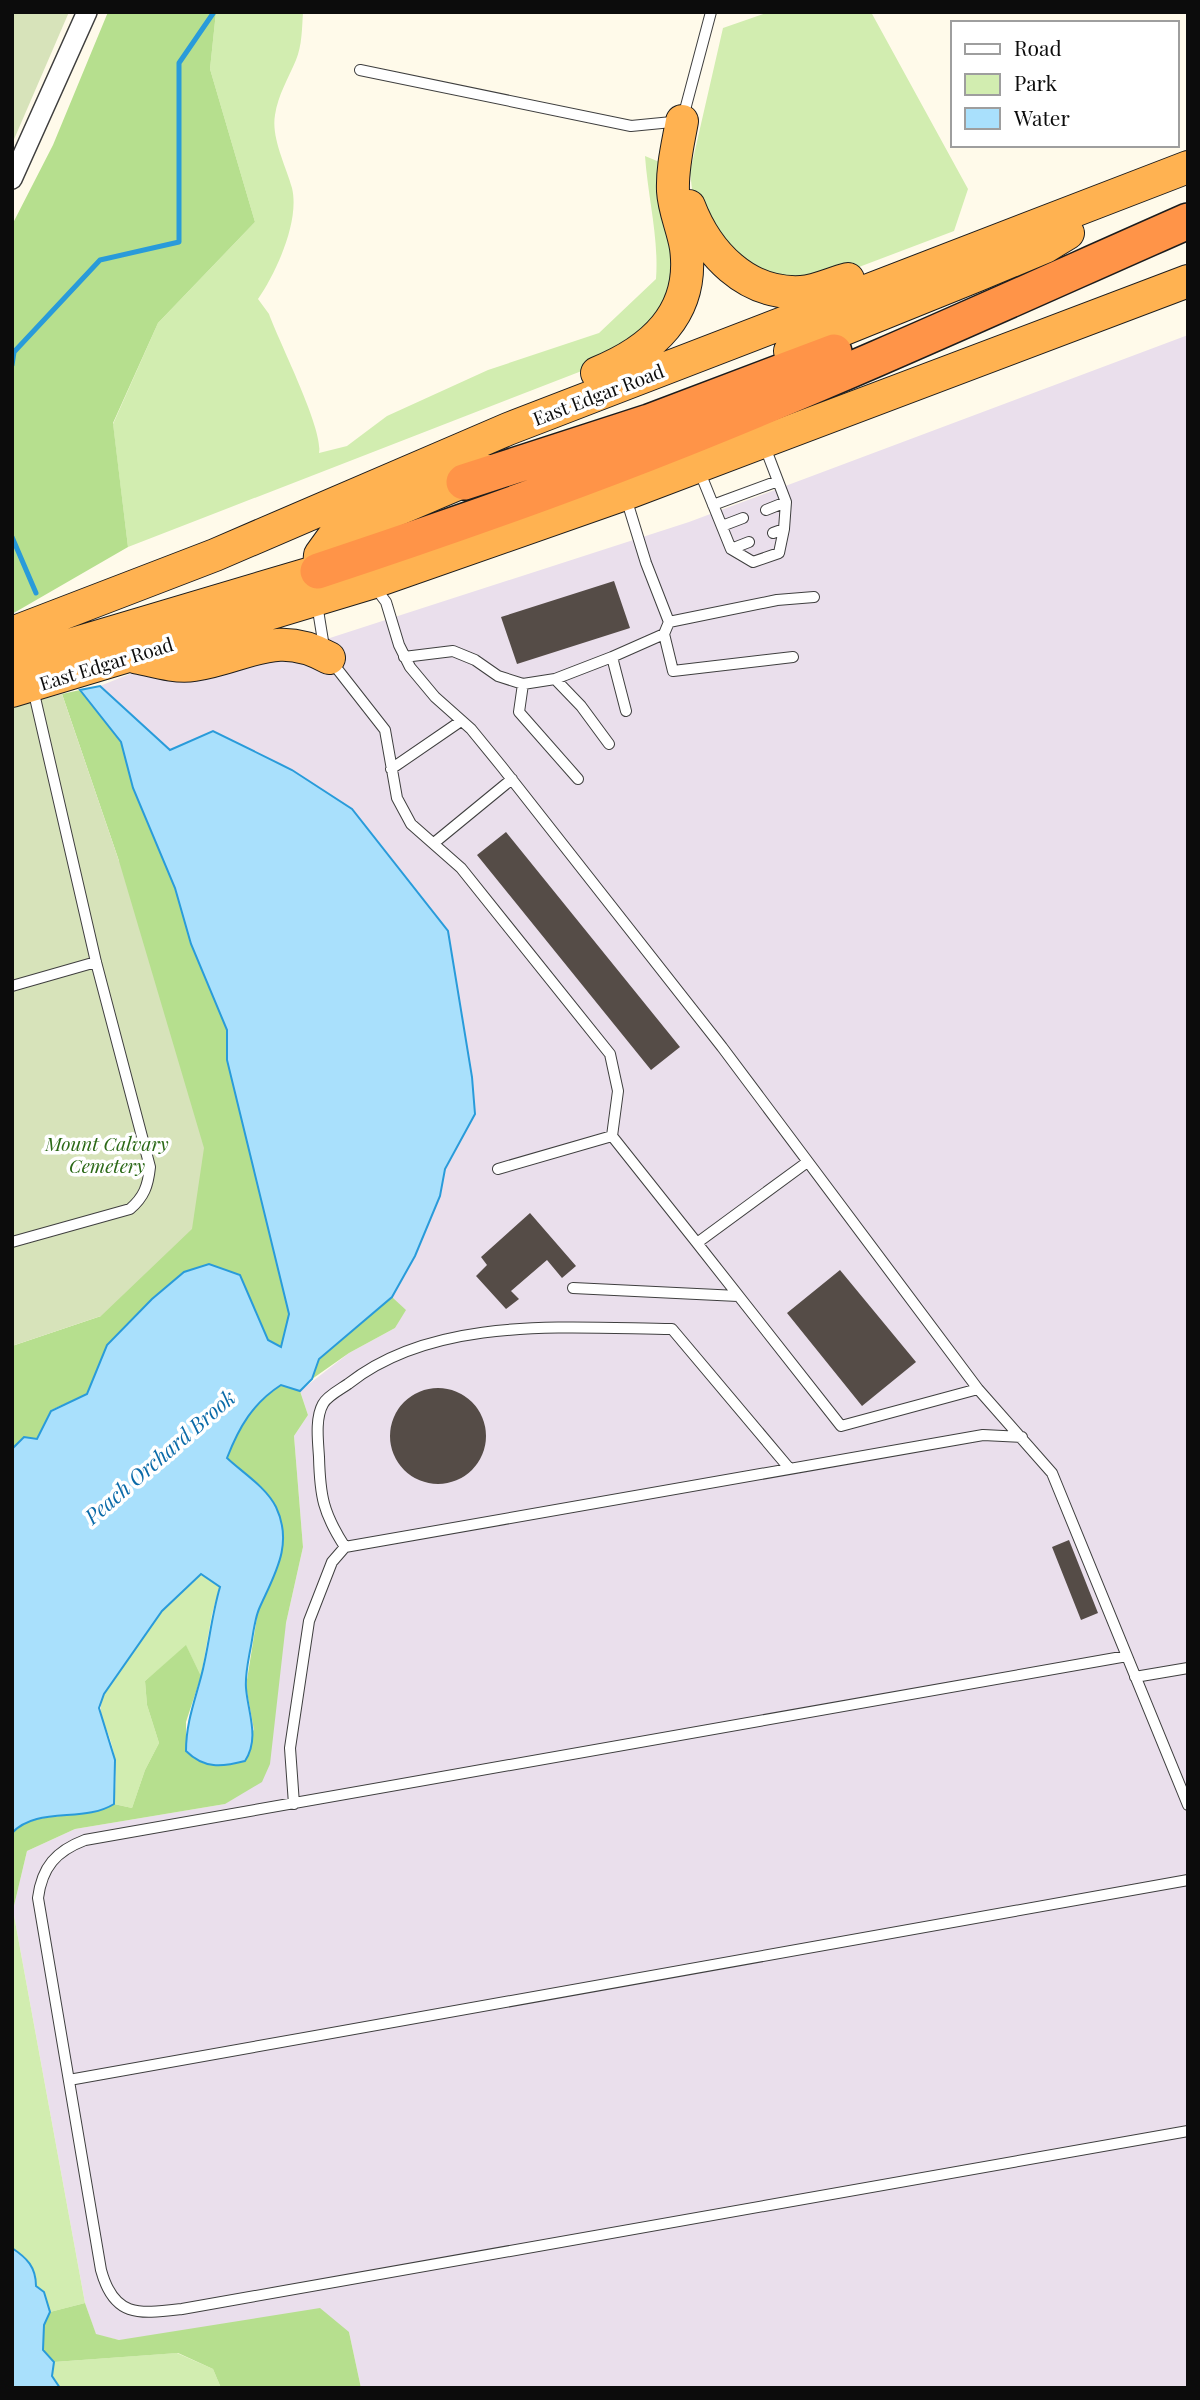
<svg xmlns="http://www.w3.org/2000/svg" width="1200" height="2400" font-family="'Playfair Display',serif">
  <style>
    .industrial { fill: #eadfec }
    .green { fill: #d2edb0 }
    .forest { fill: #b6df8e }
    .cemetery { fill: #d7e3ba }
    .water { fill: #a9e0fc; stroke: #299bda; stroke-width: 2 }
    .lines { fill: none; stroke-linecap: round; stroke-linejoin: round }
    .stream { stroke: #299bda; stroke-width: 5 }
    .building { fill: #554c47 }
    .service-casing { stroke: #3f3f3f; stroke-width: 12 }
    .minor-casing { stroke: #3f3f3f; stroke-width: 22 }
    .trunk-casing { stroke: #1d1d1d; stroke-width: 34 }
    .motorway-casing { stroke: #1d1d1d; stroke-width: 38 }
    .service { stroke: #fff; stroke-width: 10 }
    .minor { stroke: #fff; stroke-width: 19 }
    .trunk { stroke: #ffb251; stroke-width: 32 }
    .motorway { stroke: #ff9448; stroke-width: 35 }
    .labels { text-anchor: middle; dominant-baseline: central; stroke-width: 7; stroke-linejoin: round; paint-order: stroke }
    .street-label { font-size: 19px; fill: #0c0c0c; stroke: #fff }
    .park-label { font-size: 19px; font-style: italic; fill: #2b6917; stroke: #fff }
    .water-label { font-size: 21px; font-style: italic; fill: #0a6aa8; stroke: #fff }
  </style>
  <rect width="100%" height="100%" fill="#fffaea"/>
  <path class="industrial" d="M1188,335V2388H361L349,2332L119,2340L96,2335L85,2303L13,1910L27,1851L75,1829L225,1804L286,1623L303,1547L294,1436L308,1415L300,1391L349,1353L395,1328L405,1310L392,1297L415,1256L440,1196L445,1169L475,1114L472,1077L448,931L352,809L292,770L170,750L100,686L137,671L268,658L689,522Z"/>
  <path class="green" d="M216,12H303C302,28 302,46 296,60C288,79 278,95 275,115C271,138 286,166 292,188C300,221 276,273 258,299L269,314C279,342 324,430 319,453L347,446L387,416L488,370L599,333L656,279C659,238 648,198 645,156L674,168L683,288L623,355L128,547L113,424L158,323L255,222L210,69Z
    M769,12H871L968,189L954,231L822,281L770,278L714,236L692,189L690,172L723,28Z
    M201,1574L220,1586L212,1614L201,1676L186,1646L145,1681L147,1705L159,1743L145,1770L132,1808L114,1804C116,1784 117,1761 111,1742C105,1722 96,1715 104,1694L162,1611Z
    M13,1910L85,2303L50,2312L44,2292L36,2286C36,2267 27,2258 12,2248Z
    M177,2353L213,2369L221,2388H60L52,2376L54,2362Z"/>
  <path class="forest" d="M108,12H216L210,69L255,222L158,323L113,423L128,547L12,614V225L53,145Z
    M80,690L121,742L133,788L175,888L191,944L227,1030V1060L289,1314L282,1347L268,1340L240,1275L184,1272L152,1299L107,1345L87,1394L51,1410L37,1439L12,1449V1346L101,1316L119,861L62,694Z
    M392,1297L406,1310L395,1328L349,1353L312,1379L319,1359Z
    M281,1385L300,1391L308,1415L294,1436L303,1547L286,1623L270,1764L262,1782L225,1804L75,1829L27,1851L13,1910L12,1833C37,1807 84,1823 114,1804L132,1808L145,1770L159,1743L147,1705L145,1681L186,1645L201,1676L186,1722V1752L205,1764L254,1730L246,1686L258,1611L261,1488L227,1458C239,1427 253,1404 281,1385Z
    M85,2303L96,2334L119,2340L320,2308L349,2332L361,2388H221L213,2369L178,2353L54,2362L43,2350L44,2325L50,2312Z"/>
  <path class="cemetery" d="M12,12H69L12,144Z
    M62,694L119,861L204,1148L192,1229L101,1316L12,1346V707Z"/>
  <path class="water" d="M100,686L170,750L213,731L292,770L352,809L448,931L472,1077L475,1114L445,1169L440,1196L415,1256L392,1297L319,1359L312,1379L300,1391L281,1385C253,1403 239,1427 227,1458C243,1473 266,1487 276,1507C294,1545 274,1575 259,1609C254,1621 253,1637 250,1651C248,1662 245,1676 246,1688C248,1713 260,1738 245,1761C222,1767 204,1769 186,1751C186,1724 194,1703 201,1677C209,1647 211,1617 220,1587L201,1574L162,1611L104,1694L99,1708L115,1760L114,1804C84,1823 37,1806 12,1833V1449L24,1437L37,1439L51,1411L87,1394L107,1345L152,1299L184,1272L209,1264L240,1275L268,1340L281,1347L289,1314L227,1060V1030L191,944L175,888L133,788L121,742L80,690Z
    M12,2248C27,2258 36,2267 36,2286L44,2292L50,2312L44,2325L43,2350L54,2362L52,2376L60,2388H12Z"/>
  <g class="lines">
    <path class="stream" d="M12,365L14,352L100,260L179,242V63L214,12
      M12,537L36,593"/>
  </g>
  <path class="building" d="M614,581L630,628L517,664L501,617Z
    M506,832L680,1047L651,1070L477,855Z
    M530,1213L576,1266L562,1278L547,1260L511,1291L519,1299L506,1309L476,1276L487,1265L481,1257Z
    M840,1270L916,1362L862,1406L787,1313Z
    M390 1436a48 48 0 1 1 96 0a48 48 0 1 1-96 0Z
    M1069,1540L1098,1613L1081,1620L1052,1547Z"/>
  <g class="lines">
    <g class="service-casing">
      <path id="service" d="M360,70L631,126L682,121L711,12
        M765,447L786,502L784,529L773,533
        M699,470L731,549L749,542
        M713,505L778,481
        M766,510L786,502
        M722,526L743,518
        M731,549L753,562L779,553L784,529
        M374,586L386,602L399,645L410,667L435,697L471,729L502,767L722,1047L978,1389L1052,1473L1188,1805
        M317,604L324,647
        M669,622L777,600L814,597
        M664,634L673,671L793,657
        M404,657L453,651L475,660L498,676L523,684L519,712L578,779
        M612,657L664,634L669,622L646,563L626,498
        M331,661L385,730L397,798L411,824L461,868L610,1054L618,1091L612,1136L697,1243L806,1163
        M555,679L612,657L626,711
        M523,684L555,679L581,706L609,744
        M391,769L461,721
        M434,843L512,779
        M12,986L96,962
        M498,1169L612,1136
        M12,1242L130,1209C144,1197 148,1186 150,1167L96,962L33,689
        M697,1243L841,1426L978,1389
        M573,1288L738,1296
        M345,1547C323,1513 320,1496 319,1457C318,1441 315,1418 323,1404C327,1396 341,1389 348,1384C435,1315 568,1328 672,1329L789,1468
        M1127,1656L85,1840C56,1851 42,1867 38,1898L101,2270C114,2318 139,2314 182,2309L1188,2131
        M1135,1677L1188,1668
        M294,1804L290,1748L309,1621L332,1562L345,1547L983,1435L1022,1437
        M69,2080L1188,1880"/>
    </g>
    <g class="minor-casing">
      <path id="minor" d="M12,179L87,12"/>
    </g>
    <g class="trunk-casing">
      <path id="trunk" d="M689,206C707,253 746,295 801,292C817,291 832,283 848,279
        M790,351L978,275L1045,247L1068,233
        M597,373C651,351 695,314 686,248C683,229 674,210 673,191C672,167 678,144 682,121
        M317,591L320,555L333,537L488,471
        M12,633L215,555L508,429L1188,167
        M135,657C154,661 175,668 194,665C247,657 276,628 329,658
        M12,662L318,571
        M12,691L371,583L625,494L1188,281"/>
    </g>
    <g class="motorway-casing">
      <path id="motorway" d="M464,482L649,422L834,352
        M318,571C439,531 559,489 677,442C850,373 1018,296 1188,221"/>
    </g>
    <use href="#service" class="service"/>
    <use href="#minor" class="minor"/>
    <use href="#trunk" class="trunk"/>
    <use href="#motorway" class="motorway"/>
  </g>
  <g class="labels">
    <g class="street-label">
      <text transform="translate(598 394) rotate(-21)">East Edgar Road</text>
      <text transform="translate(106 663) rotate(-17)">East Edgar Road</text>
    </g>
    <g class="park-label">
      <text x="107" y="1143">Mount Calvary<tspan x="107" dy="22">Cemetery</tspan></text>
    </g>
    <g class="water-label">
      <text transform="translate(159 1456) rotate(-41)">Peach Orchard Brook</text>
    </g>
  </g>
  <rect width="1200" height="2400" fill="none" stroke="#0c0c0c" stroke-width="28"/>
  <rect x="951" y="21" width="228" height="126" fill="#ffffff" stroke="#9e9e9e" stroke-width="2"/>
  <rect x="965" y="44" width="35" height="10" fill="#ffffff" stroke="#9e9e9e" stroke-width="2"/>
  <text x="1014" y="56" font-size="21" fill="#0c0c0c">Road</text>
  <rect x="965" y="74" width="35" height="21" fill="#d2edb0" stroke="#9e9e9e" stroke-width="2"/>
  <text x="1014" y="91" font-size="21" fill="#0c0c0c">Park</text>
  <rect x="965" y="108" width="35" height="21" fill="#a9e0fc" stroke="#9e9e9e" stroke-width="2"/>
  <text x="1014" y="126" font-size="21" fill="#0c0c0c">Water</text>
</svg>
